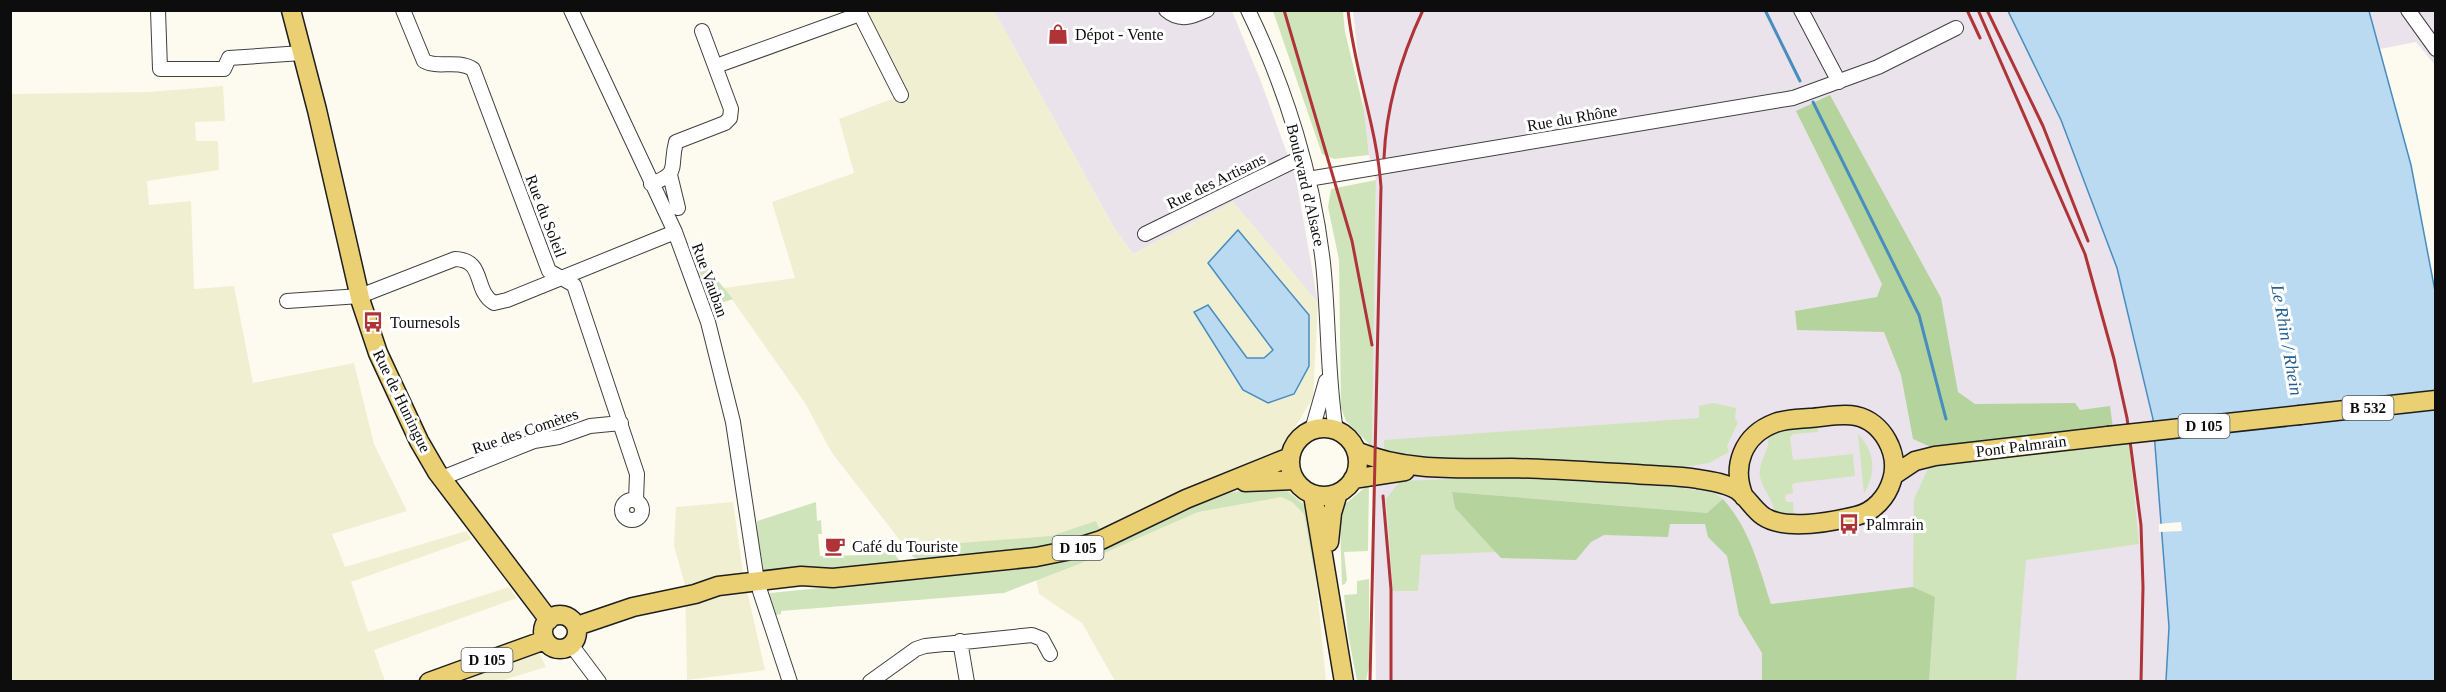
<svg xmlns="http://www.w3.org/2000/svg" width="2446" height="692" font-family="'Times New Roman',serif">
  <style>
    .industrial { fill: #eae3eb }
    .farmland { fill: #f1efd2 }
    .green { fill: #d0e4bc }
    .forest { fill: #b4d39d }
    .water { fill: #b9daf0; stroke: #488dbf; stroke-width: 1.5 }
    .pier { fill: #fdfbef }
    .lines { fill: none; stroke-linecap: round; stroke-linejoin: round }
    .stream { stroke: #488dbf; stroke-width: 3 }
    .minor-casing { stroke: #404040; stroke-width: 16 }
    .major-casing { stroke: #1e1e1e; stroke-width: 21 }
    .minor { stroke: #fff; stroke-width: 14 }
    .major { stroke: #ead073; stroke-width: 18 }
    .rail { stroke: #af3437; stroke-width: 3 }
    .major-bridge-casing { stroke: #1e1e1e; stroke-width: 21; stroke-linecap: butt }
    .major-bridge { stroke: #ead073; stroke-width: 18 }
    .labels { text-anchor: middle; dominant-baseline: central; stroke-width: 6; stroke-linejoin: round; paint-order: stroke }
    .shield { fill: #fff; stroke: #565656; stroke-width: 1.5 }
    .shield-label { font-size: 15px; font-weight: bold; fill: #0d0d0d }
    .poi-label { font-size: 16px; fill: #0d0d0d; stroke: #fff; text-anchor: start }
    .street-label { font-size: 16px; fill: #0d0d0d; stroke: #fff }
    .water-label { font-size: 18px; font-style: italic; fill: #245f92; stroke: #fff }
  </style>
  <rect width="100%" height="100%" fill="#fdfbef"/>
  <path class="industrial" d="M994,11H1232L1260,79L1296,178L1318,303L1233,202L1133,254L1113,226Z
    M1353,11H2008L2061,120L2117,268L2153,419L2169,627L2166,681H1376L1372,447L1376,180L1369,155Z
    M2369,11H2435V65L2416,42L2380,49Z"/>
  <path class="farmland" d="M864,11H994L1113,226L1133,254L1233,202L1318,303L1313,398L1281,450L1310,515L1326,681H1115L1082,623L1039,594L1029,542L909,552L832,453L805,403L724,288L795,278L772,202L854,173L839,119L905,94Z
    M223,86L225,121L195,122L196,141H218L219,170L147,181L149,205L191,201L194,289L234,286L253,383L354,363L374,444L407,511L332,534L345,567L466,531L472,539L351,582L368,632L509,587L517,598L374,650L385,681H11V94L149,92Z
    M733,502L743,573L765,670L687,680L685,585L674,546L676,507Z
    M532,638L546,667L501,681L410,682Z"/>
  <path class="green" d="M1273,11H1343L1345,32L1364,110L1369,155L1334,159L1322,154Z
    M1376,180L1372,447L1346,421L1341,408L1339,260L1328,207L1331,189Z
    M691,248L733,299L712,306Z
    M1713,403L1736,408L1735,419L1738,422L1727,446L1729,452L1709,463L1678,468L1407,458L1384,450V440L1699,418V406Z
    M1817,421L1818,432L1793,434L1790,437L1793,460L1853,454L1855,476L1795,483L1792,485L1793,493L1785,495L1786,502H1793L1794,518L1775,517C1775,501 1764,493 1760,477C1758,465 1765,456 1768,445C1769,441 1767,435 1767,430Z
    M1858,434C1876,453 1876,472 1864,494Z
    M2129,442L2139,544L2026,560L2016,681H1929L1935,598L1913,587L1914,499L1930,464Z
    M1523,476L1671,486L1714,493L1723,499L1708,513L1452,492L1455,508L1496,552L1421,555L1418,591H1393L1386,499L1400,481Z
    M1369,484L1368,551L1344,552L1347,580L1345,584L1342,585L1340,524L1344,505Z
    M1271,487L1274,490H1286L1309,509L1314,570L1304,514L1292,502L1281,497L1198,512L1079,564L1004,593L781,611V614L773,616L767,600L770,593L920,578L1012,566L1156,520L1221,494Z
    M816,502L817,521L821,520L822,534H818L820,556L871,555V551L889,547L903,565L773,576L761,573L758,564L757,521Z
    M1096,521L1100,530L1087,539L1060,547L925,561L913,557L908,547L1051,536Z
    M1369,579V666L1366,681H1357L1348,634L1344,595L1357,594V581Z"/>
  <path class="forest" d="M1830,95L1941,298L1958,392L1975,404L2075,403L2080,410L2110,406L2113,428L1933,448L1913,439L1901,375L1884,332L1797,330L1795,311L1877,297L1882,284L1796,111Z
    M1452,492L1707,513L1723,499C1750,529 1759,567 1771,604L1913,587L1935,597L1929,681H1762V653L1739,615L1727,556L1708,537L1705,524H1670L1668,537L1604,535L1591,542L1576,560L1501,558L1455,508Z"/>
  <path class="water" d="M2008,11H2369L2411,165L2435,291V681H2166L2169,627L2153,419L2117,268L2061,120Z
    M1238,230L1309,315V366L1294,394L1268,403L1243,390L1194,312L1208,305L1247,358H1264L1273,350L1208,263Z"/>
  <path class="pier" d="M2181,522L2182,531L2159,532V524Z"/>
  <g class="lines">
    <path class="stream" d="M1765,10L1800,81
      M1813,102L1919,315L1946,419"/>
    <g class="minor-casing">
      <path id="minor" d="M158,10L160,69H224L229,58L302,53
        M403,10L424,61C439,69 455,59 473,69L549,271L574,285L637,474L636,500
        M571,10L675,232L708,322L733,422L757,581
        M858,10L901,95
        M1166,10C1180,22 1192,17 1207,10
        M1248,10C1286,88 1313,176 1323,263C1329,319 1327,375 1336,431
        M1801,10L1839,82
        M2408,10L2436,49
        M716,66L860,14
        M670,175L678,208
        M1308,179L1793,98L1878,67L1956,28
        M651,184C681,173 669,168 676,142L725,123L730,118L731,109L702,31
        M1145,234L1302,157
        M287,301L360,296L455,259C486,260 473,291 494,303L507,300L675,232
        M1312,430L1326,381
        M442,478L534,441L559,437L590,426L621,423
        M622 510a10 10 0 1 1 20 0a10 10 0 1 1-20 0Z
        M760,591L790,682
        M960,641L967,682
        M572,646L599,682
        M870,682L916,649L925,646L1032,635L1042,639L1050,654"/>
    </g>
    <g class="major-casing">
      <path id="major" d="M291,10L317,110L361,302L378,353L419,441L437,472L549,620
        M2300,415L2436,400
        M1290 462a34 34 0 1 1 68 0a34 34 0 1 1-68 0Z
        M1356,451C1407,472 1458,468 1512,468C1553,469 1594,472 1635,474C1655,476 1677,475 1698,479C1711,481 1726,483 1737,490C1747,497 1753,509 1763,516C1784,531 1831,522 1856,516C1874,512 1887,497 1892,480C1900,454 1883,422 1856,416C1842,413 1825,417 1810,418C1799,419 1786,419 1775,423C1743,435 1731,466 1744,497
        M1894,475L1915,461L1935,456L2108,436
        M1353,479L1405,471
        M1245,482L1295,480
        M1313,495L1344,682
        M1329,542L1332,513L1338,493
        M543 632a17 17 0 1 1 34 0a17 17 0 1 1-34 0Z
        M577,626L633,607L695,594L718,586L801,576L833,578L1036,557L1066,551L1101,540L1186,499L1290,457
        M429,682L545,640"/>
    </g>
    <use href="#minor" class="minor"/>
    <use href="#major" class="major"/>
    <path class="rail" d="M1284,10L1352,241L1372,345
      M1348,10C1354,70 1377,127 1381,187L1370,682
      M1967,10L1980,38
      M1978,10L2085,254L2114,359L2127,418L2141,525L2143,587L2141,682
      M1987,10L2043,126L2088,241
      M1384,158C1386,107 1401,57 1423,10
      M1383,496L1391,589V682"/>
    <g class="major-bridge-casing">
      <path id="major-bridge" d="M2108,436L2300,415"/>
    </g>
    <use href="#major-bridge" class="major-bridge"/>
  </g>
  <defs>
    <g id="shop-bare" transform="scale(1.62)"><path d="M-5-2.5h2.3a2.7 3.5 0 0 1 5.4 0H5L5.5 6h-11ZM-1.5-2.5h3a1.5 2.3 0 0 0-3 0Z" fill="#af3437" stroke="#fff" stroke-width="2.5" paint-order="stroke"/></g>
    <g id="bus-bare" transform="scale(1.62)"><path d="M-5-6H5V4H4V6H2V4H-2V6H-4V4H-5ZM-3.5-4V0h7V-4ZM-3.5 1.2v1.5H-2V1.2ZM2 1.2v1.5H3.5V1.2Z" fill="#af3437" stroke="#fff" stroke-width="2.5" paint-order="stroke"/></g>
    <g id="cafe-bare" transform="scale(1.62)"><path d="M-5.5-4.5H6V0H3Q3 3.5 0 3.5H-2.5Q-5.5 3.5-5.5 0ZM3-3.2v2h1.7v-2ZM-6 4.5H4V6H-6Z" fill="#af3437" stroke="#fff" stroke-width="2.5" paint-order="stroke"/></g>
  </defs>
  <g fill-rule="evenodd">
    <use href="#shop-bare" x="1058" y="34"/>
    <use href="#bus-bare" x="373" y="322"/>
    <use href="#bus-bare" x="1849" y="524"/>
    <use href="#cafe-bare" x="835" y="546"/>
  </g>
  <g class="labels">
    <g class="shield">
      <rect x="2342.5" y="396" width="51" height="24" rx="4.5"/>
      <rect x="2178.5" y="414" width="51" height="24" rx="4.5"/>
      <rect x="1052.5" y="536" width="51" height="24" rx="4.5"/>
      <rect x="461.5" y="648" width="51" height="24" rx="4.5"/>
    </g>
    <g class="shield-label">
      <text x="2368" y="408">B 532</text>
      <text x="2204" y="426">D 105</text>
      <text x="1078" y="548">D 105</text>
      <text x="487" y="660">D 105</text>
    </g>
    <g class="poi-label">
      <text x="1075" y="34">Dépot - Vente</text>
      <text x="390" y="322">Tournesols</text>
      <text x="1866" y="524">Palmrain</text>
      <text x="852" y="546">Café du Touriste</text>
    </g>
    <g class="street-label">
      <text transform="translate(1572 118) rotate(-10)">Rue du Rhône</text>
      <text transform="translate(1216 181) rotate(-26)">Rue des Artisans</text>
      <text transform="translate(1306 185) rotate(77)">Boulevard d'Alsace</text>
      <text transform="translate(546 216) rotate(69)">Rue du Soleil</text>
      <text transform="translate(710 280) rotate(70)">Rue Vauban</text>
      <text transform="translate(402 401) rotate(64)">Rue de Huningue</text>
      <text transform="translate(525 431) rotate(-19)">Rue des Comètes</text>
      <text transform="translate(2021 446) rotate(-7)">Pont Palmrain</text>
    </g>
    <g class="water-label">
      <text transform="translate(2287 340) rotate(80)">Le Rhin / Rhein</text>
    </g>
  </g>
  <rect width="2446" height="692" fill="none" stroke="#0d0d0d" stroke-width="24"/>
</svg>
